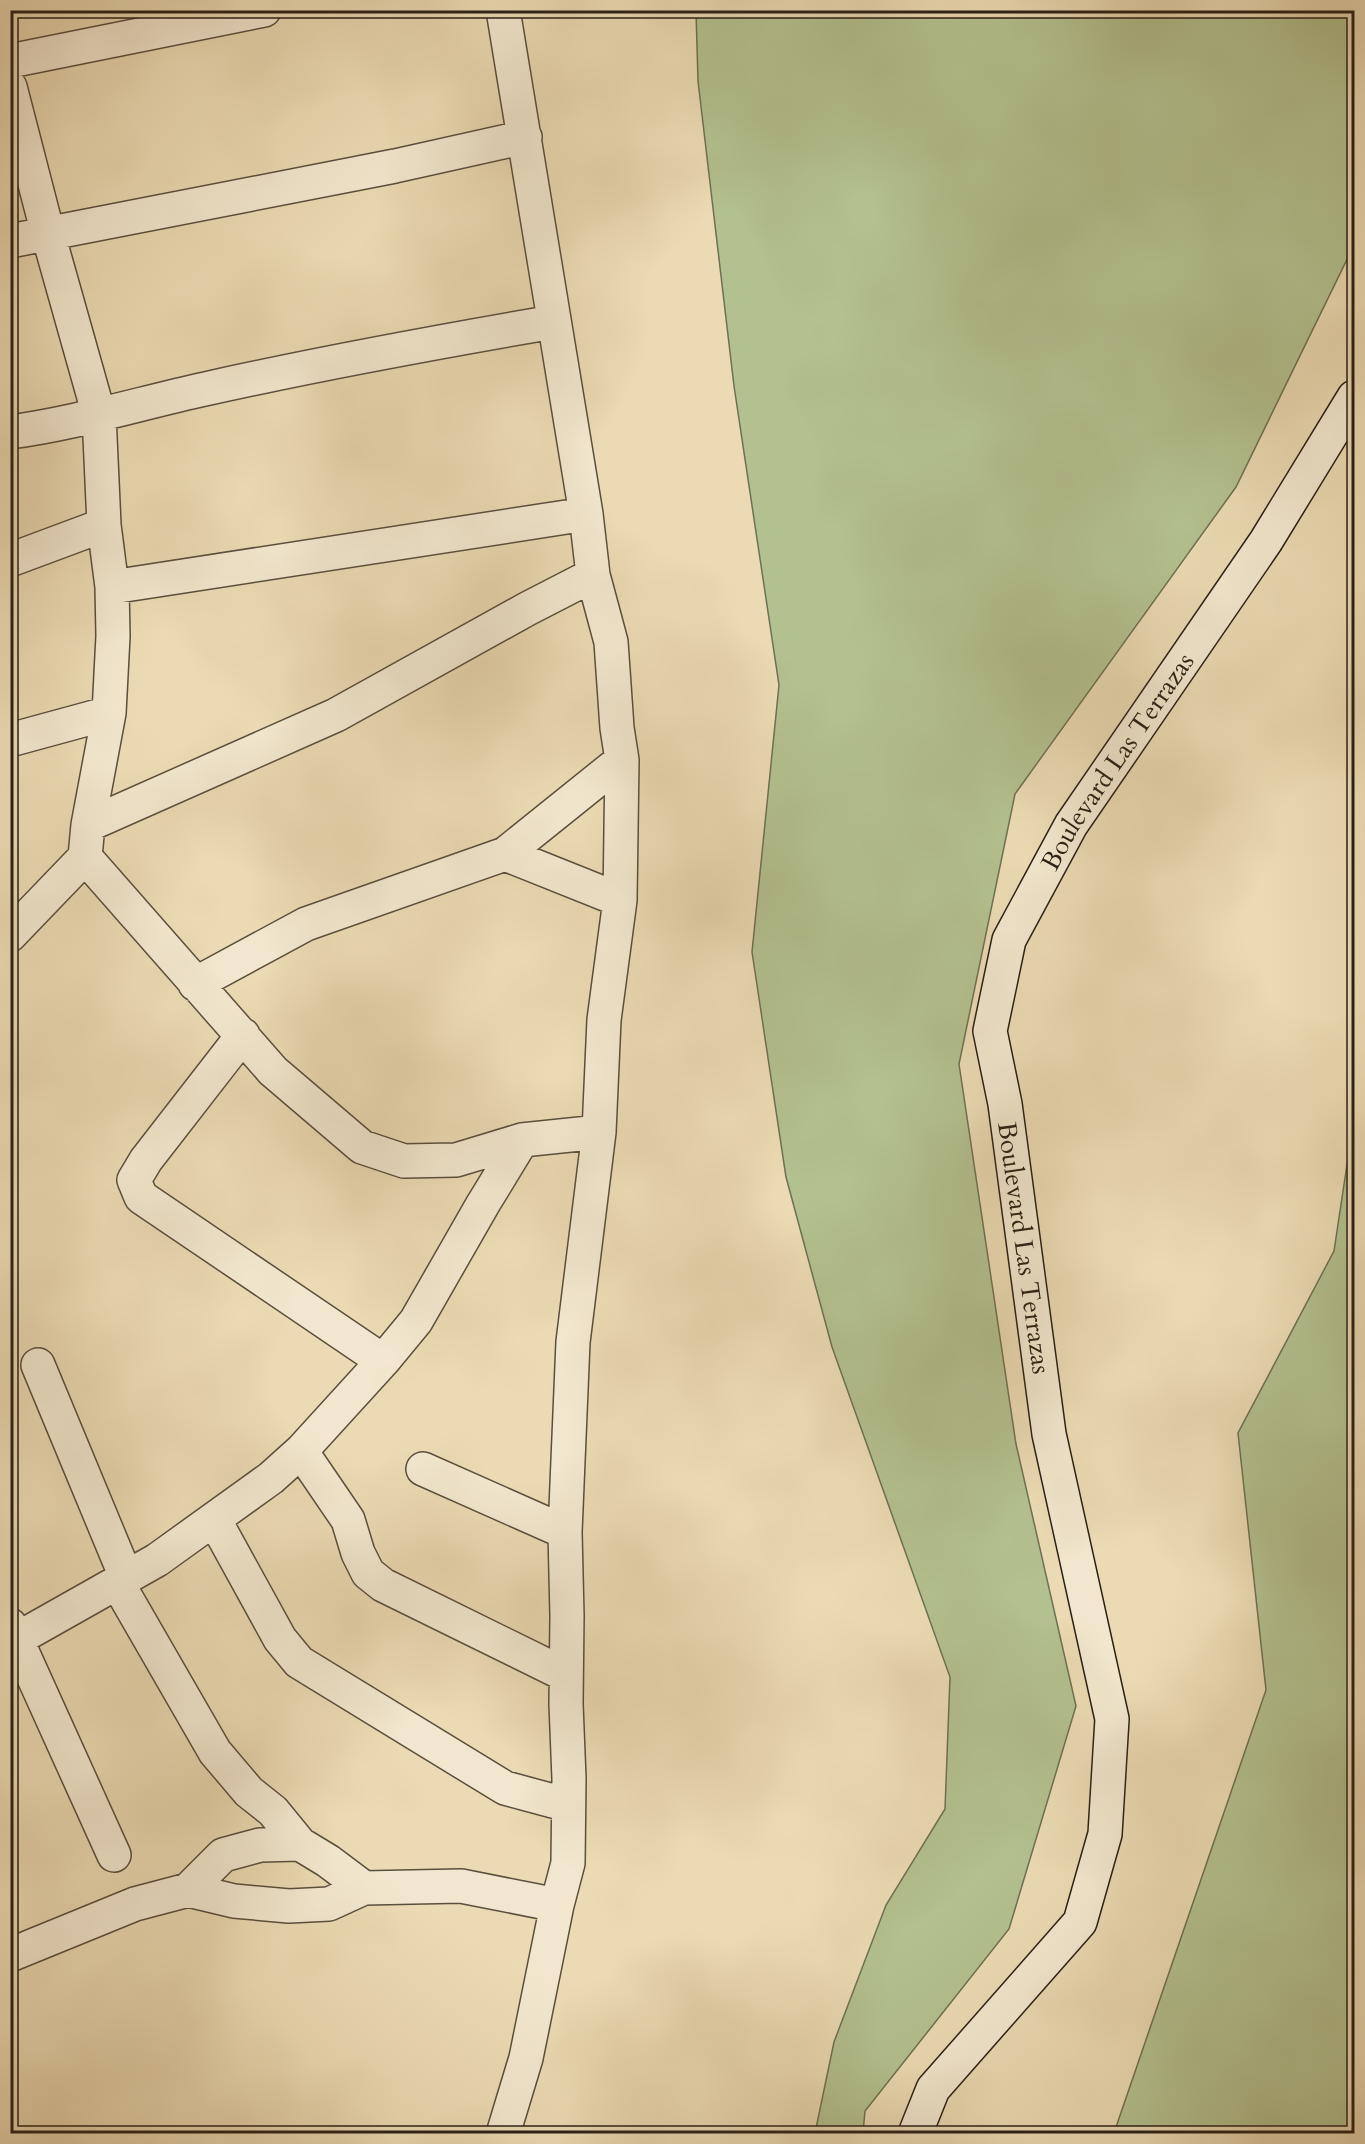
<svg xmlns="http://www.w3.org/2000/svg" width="1365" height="2144" font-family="Cardo,serif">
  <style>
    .green { fill: #b3c08f; stroke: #6e7052; stroke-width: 1.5 }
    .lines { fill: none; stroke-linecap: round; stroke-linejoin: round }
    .minor-casing { stroke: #5a4f3d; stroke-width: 36 }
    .secondary-casing { stroke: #2a2116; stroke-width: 36 }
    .minor { stroke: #f2e7ce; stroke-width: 33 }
    .secondary { stroke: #f2e7ce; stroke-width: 33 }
    .labels { text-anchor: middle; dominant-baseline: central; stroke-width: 5; stroke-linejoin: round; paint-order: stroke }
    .street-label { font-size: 26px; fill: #2a2116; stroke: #f2e7ce }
  </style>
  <rect width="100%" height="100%" fill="#ebdab3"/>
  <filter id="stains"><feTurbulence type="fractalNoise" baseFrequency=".00333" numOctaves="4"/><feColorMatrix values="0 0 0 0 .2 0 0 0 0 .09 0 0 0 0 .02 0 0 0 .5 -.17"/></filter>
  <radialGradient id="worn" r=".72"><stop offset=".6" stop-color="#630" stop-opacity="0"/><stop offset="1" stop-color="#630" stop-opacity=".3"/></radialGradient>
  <path class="green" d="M696,11H1354V245L1236,487L1015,794L959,1064L1016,1444L1076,1706L1009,1929L865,2111L863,2133H815L834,2042L886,1905L945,1809L950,1677L832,1347L786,1177L752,952L779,685L734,386L698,81Z
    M1354,1118V2133H1114L1266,1690L1238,1433L1334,1251Z"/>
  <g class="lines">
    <g class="minor-casing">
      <path id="minor" d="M503,10L586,514L593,575L611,642L617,728L622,760L620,900L604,1020L599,1132L573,1342L565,1532L567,1616L566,1704L569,1779L568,1863L557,1905L526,2058L503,2134
        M10,61L264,10
        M10,87L48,234L99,415L104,525L112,587L113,636L109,713L88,825L85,857L10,935
        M10,241L395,166L525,137
        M10,432C77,423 141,403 205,389C321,363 437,342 553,322
        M10,560L104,525
        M112,587L586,514
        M10,740L109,713
        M88,825L336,715L527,609L593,575
        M505,854L620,900
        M85,857L273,1071L362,1147L404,1161L456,1160L522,1140L599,1132
        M195,984L306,924L505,854L622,760
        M243,1035L146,1160L134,1180L141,1197L383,1361
        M38,1365L126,1577
        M301,1451L348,1520L358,1553L368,1573L383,1585L566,1675
        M423,1469L565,1532
        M214,1519L280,1639L299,1662L505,1788L568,1805
        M117,1582L215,1752L249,1792L273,1811L300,1844
        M10,1625L114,1855
        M10,1643L157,1560L271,1478L301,1451L383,1361L416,1321L483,1204L522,1140
        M188,1890L223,1855L260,1845L300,1844L328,1861L364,1888
        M10,1955L135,1904L188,1890L234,1901L289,1906L329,1904L364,1888L461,1886L557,1905"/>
    </g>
    <g class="secondary-casing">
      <g id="secondary">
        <path id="s1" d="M915,2134L933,2089L1080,1922L1105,1834L1112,1719L1049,1434L1005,1104L990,1031L1009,940L1071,825L1266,541L1354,397"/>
      </g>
    </g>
    <use href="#minor" class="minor"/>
    <use href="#secondary" class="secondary"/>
  </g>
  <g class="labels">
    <g class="street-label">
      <text stroke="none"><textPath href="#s1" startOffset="1479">Boulevard Las Terrazas</textPath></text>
      <text transform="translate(1024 1248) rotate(82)">Boulevard Las Terrazas</text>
    </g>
  </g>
  <rect width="1365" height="2144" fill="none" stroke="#ebdab3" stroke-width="36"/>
  <rect x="12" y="12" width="1341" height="2120" fill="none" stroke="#2a2116" stroke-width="3"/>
  <rect x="18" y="18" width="1329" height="2108" fill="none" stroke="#2a2116" stroke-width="1.5"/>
  <rect width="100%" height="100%" filter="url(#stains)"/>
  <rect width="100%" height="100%" fill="url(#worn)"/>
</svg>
